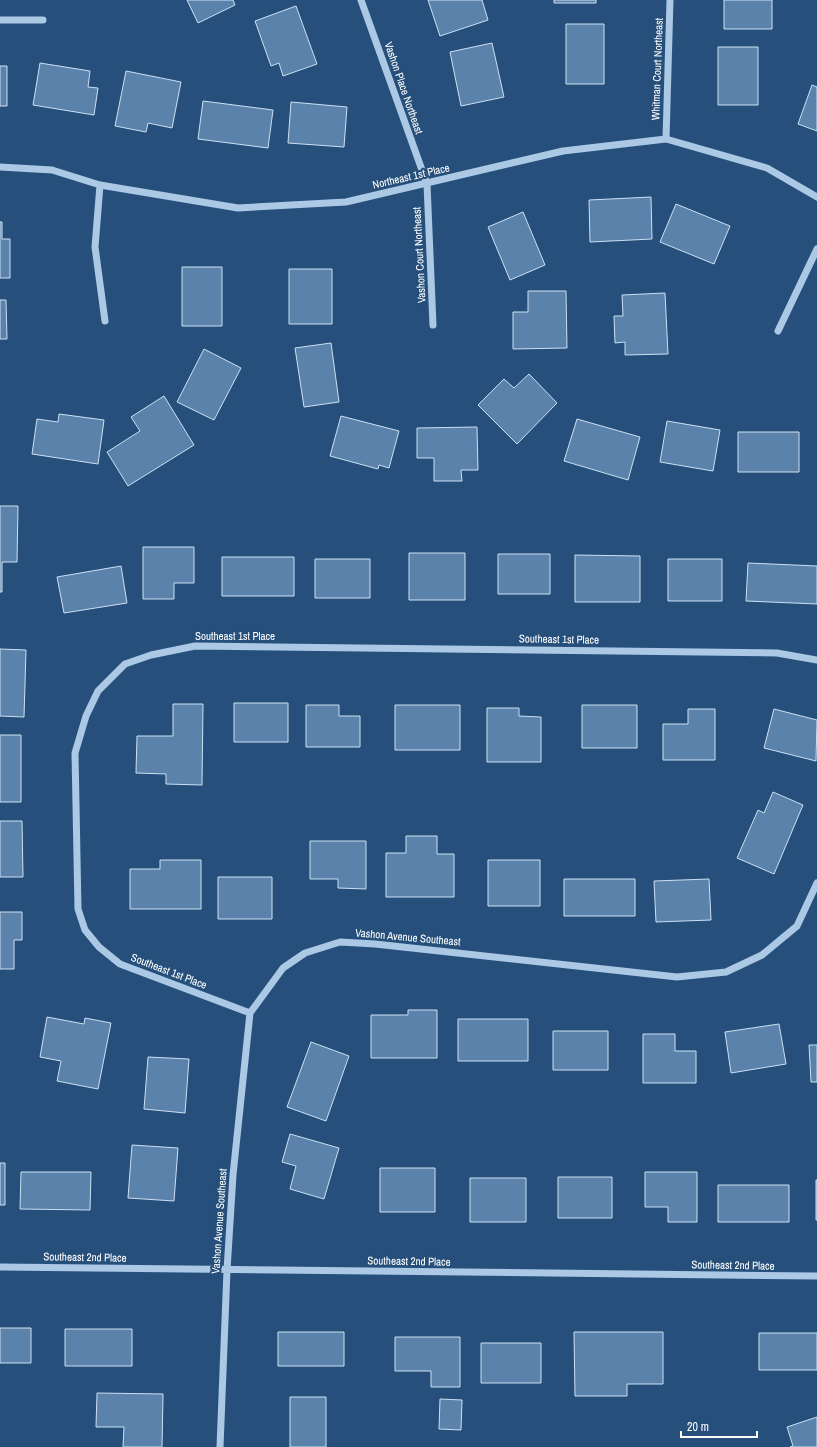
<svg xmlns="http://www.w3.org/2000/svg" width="817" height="1447" font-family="'Archivo Narrow',sans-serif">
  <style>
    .building { fill: #5b82ab; stroke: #cde0f3 }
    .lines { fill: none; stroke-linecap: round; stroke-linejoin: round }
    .minor { stroke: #abc8e4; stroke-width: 7 }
    .labels { text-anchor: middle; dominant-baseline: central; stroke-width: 4; stroke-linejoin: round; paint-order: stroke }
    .street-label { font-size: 11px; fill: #fff; stroke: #26507b }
  </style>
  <rect width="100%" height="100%" fill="#26507b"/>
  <path class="building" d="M187,0H233L235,5L198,23Z
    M428,0H482L488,20L440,36Z
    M554,0H596V3H554Z
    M724,0H772V29H724Z
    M296,6L317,64L283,76L279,63L271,66L255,21Z
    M566,24H604V84H566Z
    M492,43L504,97L461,106L450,52Z
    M718,47H758V105H718Z
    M40,63L90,71L88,87L98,88L94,115L33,105Z
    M0,66H7V106H0Z
    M126,71L181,82L172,128L148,123L146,132L115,126Z
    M812,85L817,87V131L798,124Z
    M203,101L273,110L268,148L198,139Z
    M291,102L347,107L344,147L288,143Z
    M651,197L652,239L590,242L589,200Z
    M676,204L730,226L714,264L660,242Z
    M523,212L545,265L510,280L488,227Z
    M0,222H2V239H10V278H0Z
    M182,267H222V326H182Z
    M289,269H332V324H289Z
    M528,291H566L567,348L513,349V312H528Z
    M665,293L668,354L625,355V342L615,343L614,316H623L622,295Z
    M0,300H6L7,339H0Z
    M331,343L339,402L304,407L295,348Z
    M204,349L241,368L214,420L177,402Z
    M529,374L557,403L517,444L478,405L504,379L514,388Z
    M164,396L194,445L128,486L107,452L140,431L131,417Z
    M59,414L104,420L98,464L32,454L37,419L58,422Z
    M341,416L399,431L389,468L379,465L378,469L330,456Z
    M577,419L640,437L628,480L564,461Z
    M667,421L720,430L713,471L660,462Z
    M477,427L478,470H461L462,481H434V458H417V428Z
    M738,432H799V472H738Z
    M0,506H18L17,562H2V592H0Z
    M143,547H194V583H174V599H143Z
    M409,553H465V600H409Z
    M498,554H550V594H498Z
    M575,555L640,556V602H575Z
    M222,557H294V596H222Z
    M315,559H370V598H315Z
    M668,559H722V601H668Z
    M748,563L817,566V604L746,601Z
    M121,566L127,603L64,613L57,577Z
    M0,649L26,650L24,717L0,716Z
    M234,703H288V742H234Z
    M173,704H203L202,785L166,784V774L136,773L137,736H173Z
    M306,705H339V716H360V747H306Z
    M395,705H460V750H395Z
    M582,705H637V748H582Z
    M487,708H519V716L541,717V762H487Z
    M688,709H715V760H663V724H688Z
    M774,709L817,720L816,761L764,748Z
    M0,735H21V802H0Z
    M773,792L803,805L774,874L737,858L758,810L764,813Z
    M0,821H22L23,877H0Z
    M406,836H437V854H454V897H386V853H406Z
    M310,841H366V889L338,888V879H310Z
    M160,860H201V909H130V869H160Z
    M488,860H540V906H488Z
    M218,877H272V919H218Z
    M564,879H635V916H564Z
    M709,879L711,920L656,922L654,881Z
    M0,912H22V940H14V969H0Z
    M408,1010H437V1058H371V1015H408Z
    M47,1017L84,1024L85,1018L111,1023L98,1089L57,1081L61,1061L40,1057Z
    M458,1019H528V1061H458Z
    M779,1024L786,1064L731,1073L725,1032Z
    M553,1031H608V1070H553Z
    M643,1034H675V1051H696V1083H643Z
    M311,1042L349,1056L326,1121L287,1107Z
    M809,1045H817V1082H811Z
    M148,1057L189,1059L185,1113L144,1109Z
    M290,1134L339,1148L324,1199L290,1189L296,1166L282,1162Z
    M132,1145L178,1148L174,1201L128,1198Z
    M0,1163H5V1205H0Z
    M380,1168H435V1212H380Z
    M21,1172H91L90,1210L20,1209Z
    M645,1172H697V1222H668V1207H645Z
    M558,1177H612V1218H558Z
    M470,1178H526V1222H470Z
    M816,1180H817V1220H816Z
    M718,1185H789V1222H718Z
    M0,1328H31V1363H0Z
    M65,1329H132V1366H65Z
    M278,1332H344V1366H278Z
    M574,1332H663V1384H627V1396H575Z
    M759,1333H817V1370H759Z
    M395,1337H460V1387H431V1371H395Z
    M481,1343H541V1383H481Z
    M97,1393L163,1394L162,1447H123L124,1427H96Z
    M290,1397H326V1447H290Z
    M440,1399L462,1400L461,1430L439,1429Z
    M817,1417V1447H790L793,1446L787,1427Z"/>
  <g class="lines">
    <path class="minor" d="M361,0L427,184L433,325
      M0,20H43
      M666,139L670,0
      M0,167L52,170L100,185L238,208L346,202L563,151L666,139L767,168L817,197
      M100,185L95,247L105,321
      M778,331L817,249
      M250,1013L120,964L99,947L85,930L78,909L75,753L86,716L98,691L125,664L151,655L195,646L777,653L817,660
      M0,1267L817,1276
      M220,1447L227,1270L233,1175L250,1013L283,968L305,953L340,942L375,944L677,977L726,972L762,955L797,926L817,883"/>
  </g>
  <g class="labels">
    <g class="street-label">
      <text transform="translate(657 69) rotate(-88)">Whitman Court Northeast</text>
      <text transform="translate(404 88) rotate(71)">Vashon Place Northeast</text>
      <text transform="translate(411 176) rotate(-13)">Northeast 1st Place</text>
      <text transform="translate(419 255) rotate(-93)">Vashon Court Northeast</text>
      <text x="235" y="636">Southeast 1st Place</text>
      <text transform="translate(559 639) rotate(1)">Southeast 1st Place</text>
      <text transform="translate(408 937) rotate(5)">Vashon Avenue Southeast</text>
      <text transform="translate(169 971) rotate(21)">Southeast 1st Place</text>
      <text transform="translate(219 1221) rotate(-86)">Vashon Avenue Southeast</text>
      <text transform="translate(85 1257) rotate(1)">Southeast 2nd Place</text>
      <text transform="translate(409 1261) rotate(1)">Southeast 2nd Place</text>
      <text transform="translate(733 1265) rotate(1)">Southeast 2nd Place</text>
    </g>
  </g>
  <path d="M681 1431v6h76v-6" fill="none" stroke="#ffffff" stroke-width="2"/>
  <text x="687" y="1431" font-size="12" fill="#ffffff" stroke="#26507b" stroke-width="3" paint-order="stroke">20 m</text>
</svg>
